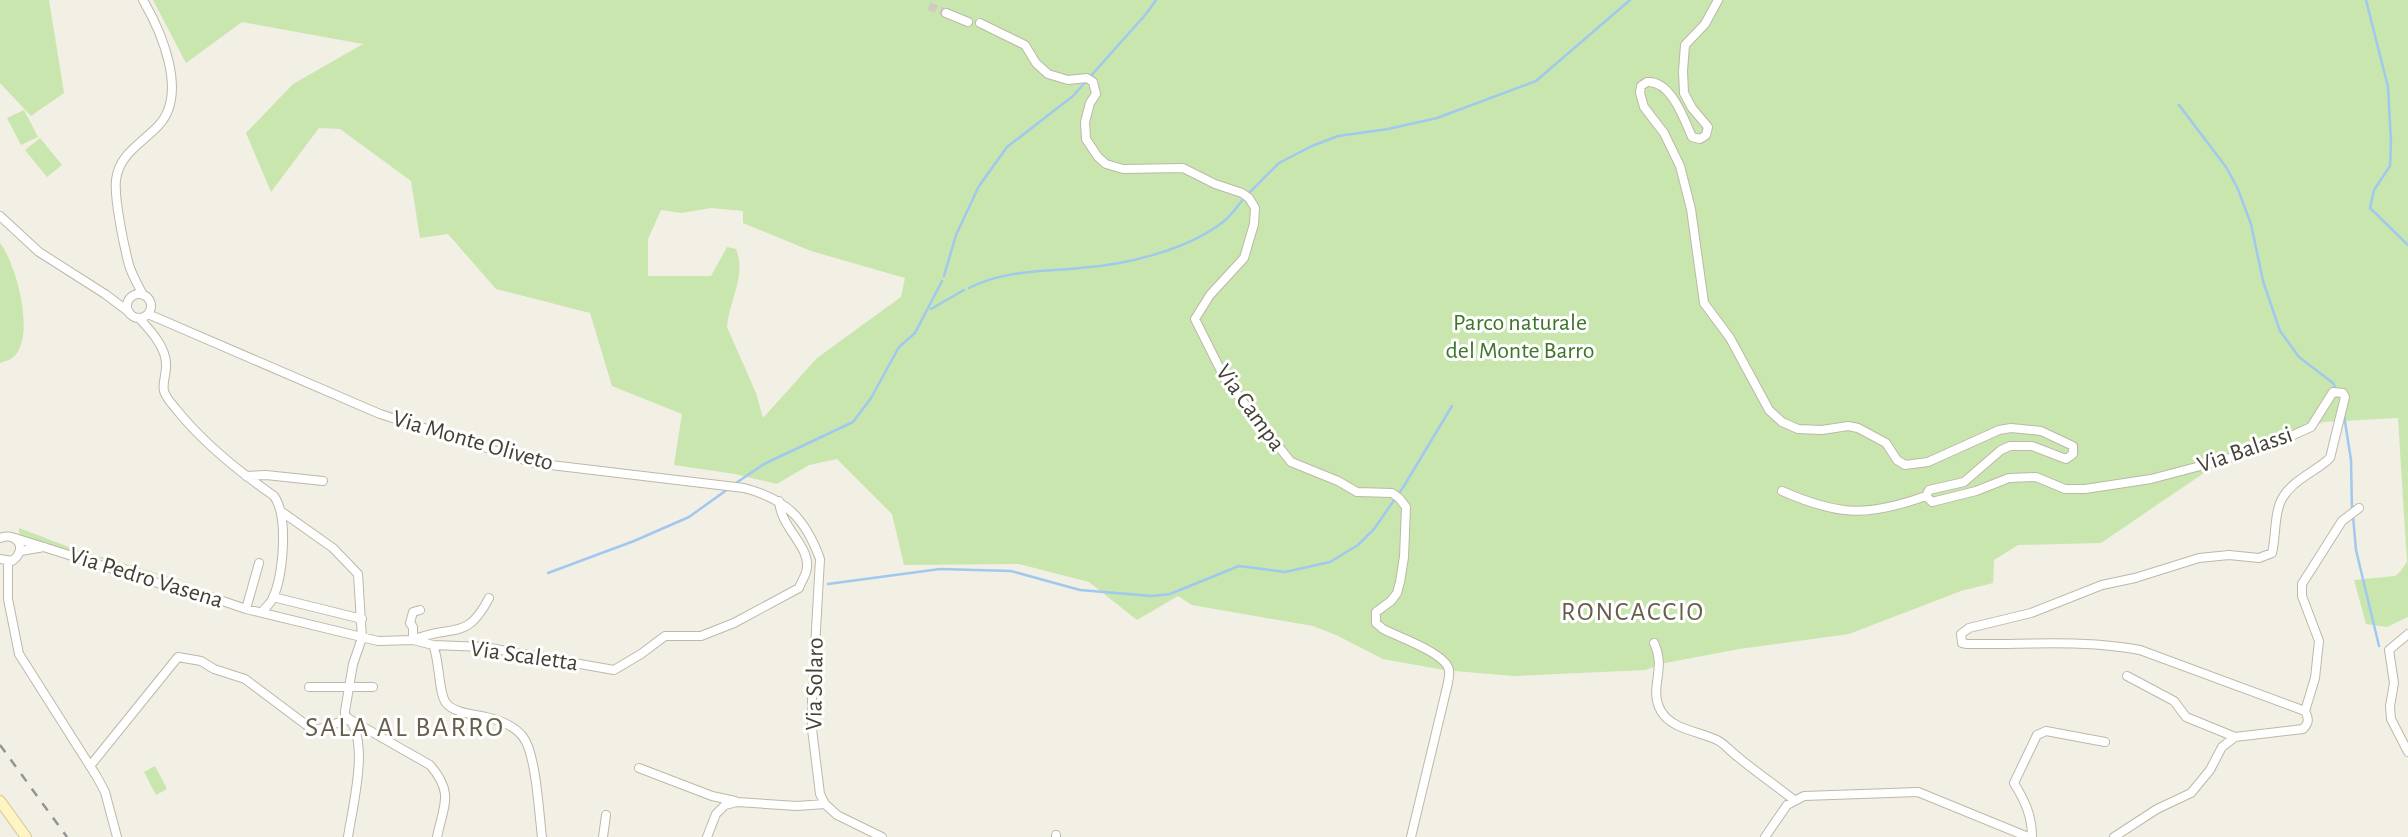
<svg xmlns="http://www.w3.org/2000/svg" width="2408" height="837" font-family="'Alegreya Sans',sans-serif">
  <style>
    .green { fill: #c8e6ae; fill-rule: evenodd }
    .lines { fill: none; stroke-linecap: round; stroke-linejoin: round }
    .stream { stroke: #a1c8ef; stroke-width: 2.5 }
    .street-tunnel { stroke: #cfccc2; stroke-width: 8; stroke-dasharray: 8 4; stroke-linecap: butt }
    .street-casing { stroke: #bdb8a8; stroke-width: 10 }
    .secondary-casing { stroke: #d2c795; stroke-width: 12 }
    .street { stroke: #fff; stroke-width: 8 }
    .secondary { stroke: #fef5c3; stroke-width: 10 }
    .rail { stroke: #949494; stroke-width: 2.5; stroke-dasharray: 9 9; stroke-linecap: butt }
    .labels { text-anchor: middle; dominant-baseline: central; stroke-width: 6; stroke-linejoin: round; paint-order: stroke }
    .park-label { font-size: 24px; fill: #3f7529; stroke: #fff }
    .street-label { font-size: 24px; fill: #444035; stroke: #fff }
    .neighbourhood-label { font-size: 26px; letter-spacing: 2px; fill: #675e4c; stroke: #fff }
    .quarter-label { font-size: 28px; letter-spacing: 2px; fill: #675e4c; stroke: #fff }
  </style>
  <rect width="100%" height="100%" fill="#f2efe5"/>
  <path class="green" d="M0,0H49L64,93L31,116L0,83Z
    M153,0H2408V617L2387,627L2366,624L2354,580L2395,576L2400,572L2407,562L2398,418L2324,422L2223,460L2101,543L2018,545L1994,560L1993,583L1961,591L1849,634L1739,649L1660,664L1646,670L1514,676L1444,670L1383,659L1336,635L1313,626L1192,605L1178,596L1137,620L1089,582L1019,564L904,565L892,514L837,459L809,465L777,484L735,474L674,465L682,414L612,386L590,313L496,289L448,234L420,238L411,181L340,129L319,128L271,192L246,133L293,84L363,44L242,22L186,63ZM711,208L743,211V223L811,251L905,278L901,297L817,358L763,418L756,393L727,327C729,300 747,276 736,249L727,247L711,276H648V239L661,210L681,213Z
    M24,110L38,137L21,145L7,118Z
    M40,138L62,165L47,177L25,150Z
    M0,243C16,263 38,341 11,359C7,361 4,361 0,363Z
    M19,528L74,549L197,585L25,538L19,533Z
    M155,766L167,789L156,795L144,772Z"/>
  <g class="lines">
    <path class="stream" d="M2366,0L2388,87L2391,142L2390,166L2374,190L2370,208L2408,245
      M2179,105L2226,167L2237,187L2251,224L2263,281L2280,331L2299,357L2333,383L2336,389
      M1248,194L1279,163L1312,146L1338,136L1388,129L1437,118L1536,81L1630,0
      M944,276L956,235L979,186L1007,147L1073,96L1146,14L1156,0
      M969,288C1004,270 1042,272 1080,268C1126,265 1187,250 1223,222C1232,215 1238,205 1245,197
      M931,309L964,290
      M2344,415L2351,460L2352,509
      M736,483L764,464L853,422L871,398L899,347L915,333L942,281
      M2353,516L2356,550L2379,646
      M548,573L634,541L689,517L728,489
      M828,584L940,569L1011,571L1080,590L1152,596L1170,594L1239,566L1285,572L1330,562L1358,545L1374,529L1404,486L1452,406"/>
    <path class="street-tunnel" d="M929,6L946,13"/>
    <g class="street-casing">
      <path id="street" d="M143,0C161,31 189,94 158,126C142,143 119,154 116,180C114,199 124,246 129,265C132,275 138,285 143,295
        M1718,0L1705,24L1685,45L1683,71L1684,93L1692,108L1708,127L1706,135L1700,139L1692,137C1684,119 1671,80 1647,82L1641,86L1640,93L1644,107L1664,133L1680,166L1691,209L1704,303L1730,338L1769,410L1782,422L1798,429L1822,430L1848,426L1858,428L1886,443L1897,460L1905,465L1928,462L1999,430L2011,428L2041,431L2073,446V454L2066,459L2032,446H2010L2001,450L1964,482L1929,490L1926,496L1932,502L1976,491L2009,478L2036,477L2065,489H2085L2151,479L2223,460L2269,446L2311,427L2333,392L2343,393L2345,397L2330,458C2314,473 2289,481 2280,503C2274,518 2276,537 2272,553L2259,558L2229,555L2199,558L2135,578L2102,585L2031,613L1969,628L1961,634L1962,643L1967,644C2024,645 2084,639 2140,650L2305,711C2309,719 2309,723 2303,729L2235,737L2222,747L2210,770L2191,793L2157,809L2114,837
        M946,13L968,22
        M980,23L1025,45L1036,63L1048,74L1068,80L1087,78L1093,82L1096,94L1090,103L1085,122L1086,139L1098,157L1106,164L1123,169L1183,168L1215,184L1242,193L1249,198L1255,208L1254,224L1244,258L1210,295L1195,319L1225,379L1291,462L1338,481L1357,492L1392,493L1399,498L1406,507L1404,557L1400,582L1397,593L1391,601L1376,612V623L1383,629C1398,637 1446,653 1449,670C1450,676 1448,682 1447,687L1411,837
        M0,216L39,252L105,294L129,312
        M127 306a12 12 0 1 1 24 0a12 12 0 1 1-24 0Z
        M148,314L380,414L534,463L744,488C786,499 805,518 820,559L812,701V729L820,794L825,804L837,815L882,837
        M139,318C150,330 166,347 166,364C167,373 162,382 164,391C166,398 172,404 176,409C204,444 238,471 274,496C289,517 283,575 273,598C271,603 265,608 262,612
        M246,476L266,475L323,481
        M1782,491C1839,516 1867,517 1926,496
        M282,512L333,548L358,574L362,638L353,664L345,711V715C372,735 352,808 348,837
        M0,538C18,531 28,550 12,561L0,559
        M15,538L183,591L205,595L246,609L378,641L413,640L433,645L484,647L614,670L641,654L665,636H701L734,623L799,588C801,582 807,574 807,567C809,545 781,528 779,501
        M21,551L44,547
        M8,562V599L19,654L97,777L105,792L117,837
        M273,597L362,619
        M246,609L259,563
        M420,610L413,612L410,623L413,627V640C452,623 466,643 489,598
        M2408,634L2389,650L2394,683L2390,706L2391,719L2408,752
        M1654,643C1667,670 1648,688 1661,711C1672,730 1699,731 1717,740C1725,744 1731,752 1738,757C1756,772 1775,785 1794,800
        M433,645C440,661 438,692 446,703C454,713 473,714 486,717C499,720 515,726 523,737C536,753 539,814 542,837
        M2127,676L2174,701L2186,717L2235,737
        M309,687H373
        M2305,711L2315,678L2319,641L2302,596V584L2342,521L2359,508
        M90,766L178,657L201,661L214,669L245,679L313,730C328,729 337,720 351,720L430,765C454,793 444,804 437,837
        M639,768L712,796L735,801
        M603,837L606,815
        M707,837L716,814L725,805L737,802L797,806L825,804
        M1056,837V835
        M1765,837L1787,805L1804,796L1918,792L2028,837
        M2032,837C2032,816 2025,801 2014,783L2037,735L2046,731L2105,742"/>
    </g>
    <g class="secondary-casing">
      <path id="secondary" d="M0,801L26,837"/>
    </g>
    <use href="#street" class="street"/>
    <use href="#secondary" class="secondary"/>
    <path class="rail" d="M0,745L67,837"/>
  </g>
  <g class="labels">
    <g class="park-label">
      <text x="1520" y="323">Parco naturale<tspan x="1520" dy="28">del Monte Barro</tspan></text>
    </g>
    <g class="street-label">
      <text transform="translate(1250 408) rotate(54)">Via Campa</text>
      <text transform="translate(473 441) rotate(16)">Via Monte Oliveto</text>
      <text transform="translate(2245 450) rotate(-19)">Via Balassi</text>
      <text transform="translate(146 578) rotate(17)">Via Pedro Vasena</text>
      <text transform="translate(524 656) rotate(8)">Via Scaletta</text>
      <text transform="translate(815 684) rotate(-89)">Via Solaro</text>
    </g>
    <g class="neighbourhood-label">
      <text x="1633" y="612">RONCACCIO</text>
    </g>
    <g class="quarter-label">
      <text x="405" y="728">SALA AL BARRO</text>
    </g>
  </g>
</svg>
